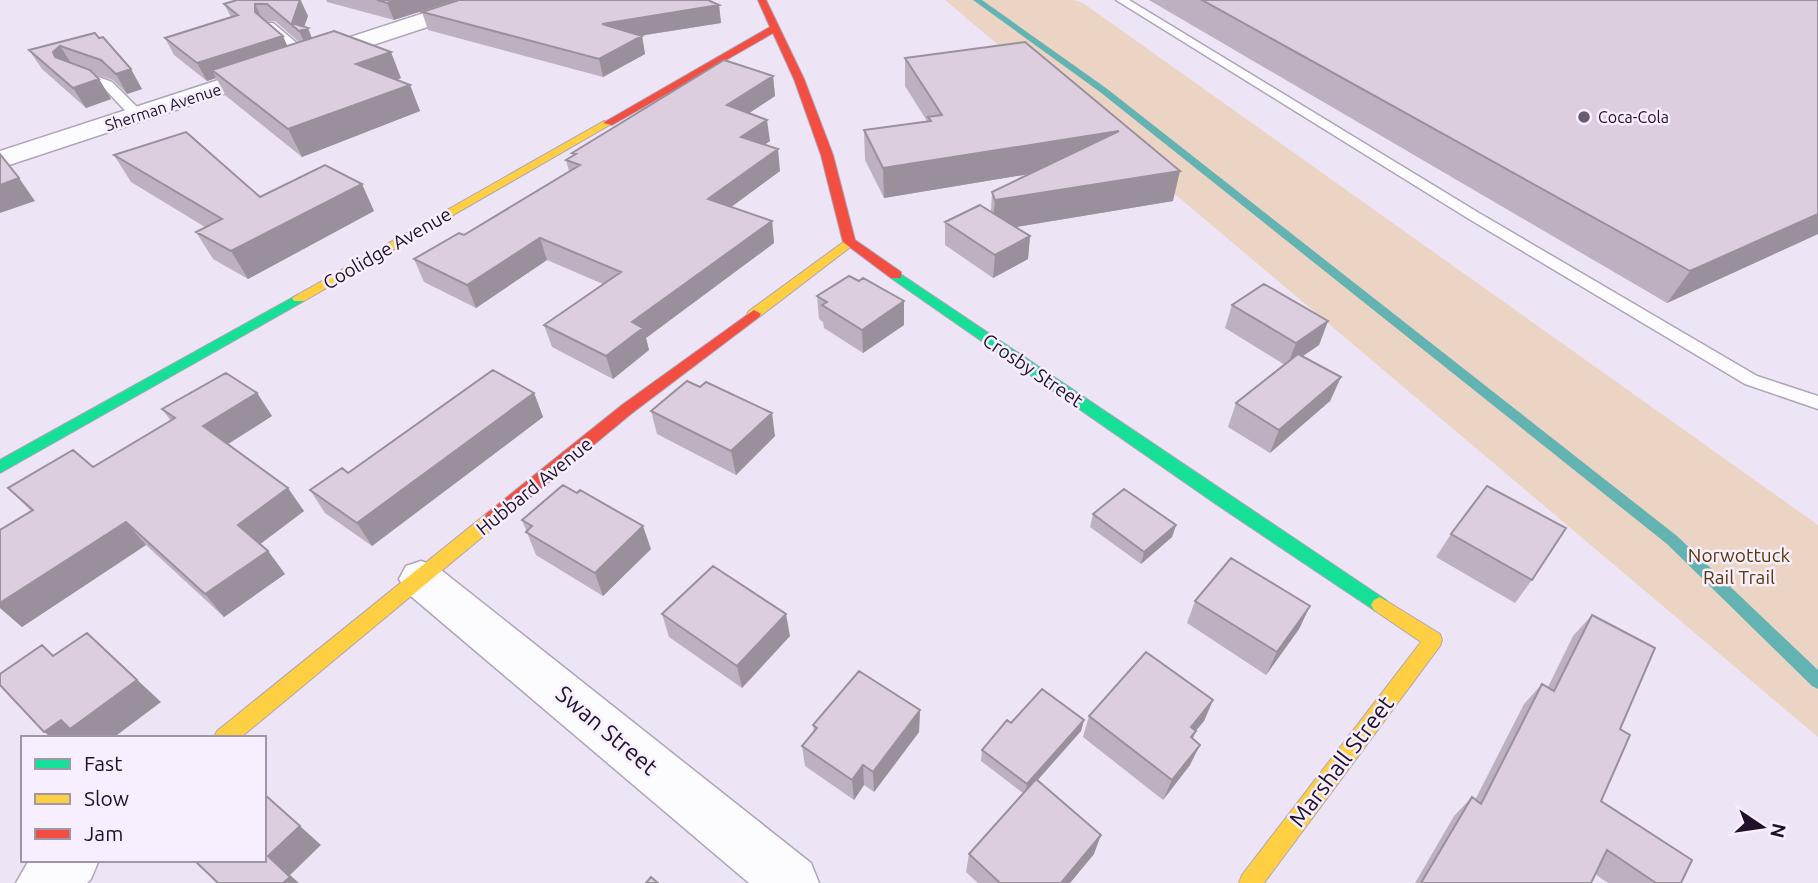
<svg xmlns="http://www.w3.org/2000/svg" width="1818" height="883" font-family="Ubuntu,sans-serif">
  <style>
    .green { fill: #ecd4c4 }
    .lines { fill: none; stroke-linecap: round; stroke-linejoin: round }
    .stream { fill: #64b3b3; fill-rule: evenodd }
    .lane-casing { stroke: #afa4b8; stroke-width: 3 }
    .street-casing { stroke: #afa4b8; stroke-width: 3 }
    .fast-casing { stroke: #afa4b8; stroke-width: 2 }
    .slow-casing { stroke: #afa4b8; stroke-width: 2 }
    .jam-casing { stroke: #afa4b8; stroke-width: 2 }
    .lane { fill: #fcfbfe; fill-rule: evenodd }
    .street { fill: #fcfbfe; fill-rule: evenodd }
    .fast { fill: #16e098; fill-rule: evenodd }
    .slow { fill: #ffcf43; fill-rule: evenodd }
    .jam { fill: #f24e42; fill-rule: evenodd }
    .wall { fill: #bdb0c0; fill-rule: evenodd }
    .shaded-wall { fill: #9a909c }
    .building { fill: #dccddf; stroke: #9a909c; stroke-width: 2 }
    .poi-dot { fill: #685b71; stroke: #f7effe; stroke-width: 2.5 }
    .labels { text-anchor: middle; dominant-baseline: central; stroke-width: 5; stroke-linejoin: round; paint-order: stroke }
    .far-street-label { font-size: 16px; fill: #20102a; stroke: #f7effe }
    .far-poi-label { font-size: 16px; fill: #20102a; stroke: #f7effe; text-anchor: start }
    .street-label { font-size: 19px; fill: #20102a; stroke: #f7effe }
    .park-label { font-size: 19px; fill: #5b3906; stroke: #f7effe }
    .near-street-label { font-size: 23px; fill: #20102a; stroke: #f7effe }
  </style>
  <rect width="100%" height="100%" fill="#ede5f5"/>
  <path class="green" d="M945,0H1073L1083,3L1818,525V737Z"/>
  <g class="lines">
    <path class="stream" d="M973,0H982L1106,88L1677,536L1818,670V689L1812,686L1667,544L1100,92Z"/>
    <g class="lane-casing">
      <path id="lane" d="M1116,0H1129L1479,213L1757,376L1818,396V409L1745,384L1469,219Z
        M265,23H273L312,56V62H304L265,27Z
        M77,69L112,82L143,113V119H133L104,88L73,76L71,73Z"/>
    </g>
    <g class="street-casing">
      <path id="street" d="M464,0H497L494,5L0,168V151Z
        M421,561L436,566L811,863L819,883H749L406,592L399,579L406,566Z
        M29,860H99L91,879L87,883H16Z"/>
    </g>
    <g class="fast-casing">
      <path id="fast" d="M896,271L1386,600L1389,605L1386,610L1380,613L1374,610L1216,504L891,278V272Z
        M299,294L304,295L306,298L304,301L0,473V460Z"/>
    </g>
    <g class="slow-casing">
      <path id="slow" d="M604,121L613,123L304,301H294L292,298Z
        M849,238L853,239V245L759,317H749L747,314L749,311Z
        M492,512L498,514L500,519L498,524L240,738H214L217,731L486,514Z
        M1380,597L1440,634L1442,640L1440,646L1264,883H1239L1242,875L1421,642L1374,610L1371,605L1374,600Z"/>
    </g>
    <g class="jam-casing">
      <path id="jam" d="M758,0H766L804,79L833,155L855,240L901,272V278H891L843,242L821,155L794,79L773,33L612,125L603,123L770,27Z
        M754,310L761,314L759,317L632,413L498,524H486L484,519L486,514L622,405Z"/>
    </g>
    <use href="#lane" class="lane"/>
    <use href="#street" class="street"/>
    <use href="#fast" class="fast"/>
    <use href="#slow" class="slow"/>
    <use href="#jam" class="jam"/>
  </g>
  <path class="wall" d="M301,0L308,16L304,27L312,38L401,78L397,80L410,85L420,111L302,157L226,96L216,78L207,81L174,55L165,38L231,17L224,4ZM266,21H275L299,42L287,46Z
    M326,0H456L394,20L327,2Z
    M1149,0H1818V234L1667,303Z
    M719,5L721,23L640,36H642L645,54L603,77L428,30L422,12Z
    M95,33L142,89L127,94L113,80L92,73L99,79L111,99L86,108L42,69L29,50Z
    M905,58L1173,201L1016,227L1030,236L1028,259L993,278L945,245V222L991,211L992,192L1029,174L884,198L865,160L864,130L927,121L905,86Z
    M773,76L775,96L749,113L770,141L764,145L780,171L731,207L772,221L774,243L646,338L649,350L613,379L552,347L544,325L603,284L547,260L476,308L424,282L414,259L464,235L569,171L566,160L573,156L572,153Z
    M114,155L260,197L374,211L248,279L213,259L196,232L205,227L131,182Z
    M817,296L904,325L863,353L824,328L823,322L819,319Z
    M1232,305L1328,321L1319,345L1302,356L1341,377L1330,401L1270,453L1228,427L1236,403L1285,365L1225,328Z
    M257,393L272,416L228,444L304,511L260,544L268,551L285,574L224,617L146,545L22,627L0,608V530L31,511L8,488L93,467L171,421L162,409Z
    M534,393L543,417L372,546L325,513L310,490Z
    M651,411L775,436L736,475L657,434Z
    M1093,514L1176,525L1172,537L1141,564L1090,527Z
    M522,520L651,549L603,596L536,555Z
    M1451,534L1532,580L1515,603L1436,557Z
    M1195,601L1310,606L1299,629L1266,675L1187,623Z
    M662,614L790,636L742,688L669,637Z
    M1592,615L1620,729L1601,801L1681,883H1608L1595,874L1591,883H1415L1454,816L1472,797L1475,800L1524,704L1542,684L1548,687L1573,636Z
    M1213,700L1204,721L1196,731L1192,739L1190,765L1163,800L1083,737L1089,716Z
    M920,710L919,732L874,792L864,785L854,800L805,766L802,746L814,732L813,725Z
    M1084,720L1081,731L1037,781L1094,854L1070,883H978L966,872L969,854L1023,793L981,761L982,750L1011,723Z"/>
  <path class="shaded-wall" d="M300,0L308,16L303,30L308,28L315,46L307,48L299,31L292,23Z
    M395,0H456L394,20L387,3Z
    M255,4L263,21L255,12Z
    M719,5L721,23L606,41L602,24Z
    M283,36L291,54L212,70L216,78L207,81L197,63Z
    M642,36L645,54L603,77L599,59Z
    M60,46L73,66L55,57L53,52Z
    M391,52L401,78L367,90L356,64Z
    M131,69L142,89L127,94L116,74Z
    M773,76L775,96L730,126L727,105Z
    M99,79L111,99L86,108L73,88Z
    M410,85L420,111L302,157L288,129Z
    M767,120L770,141L744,158L741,137Z
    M1119,131L1114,160L884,198L883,168Z
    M778,149L780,171L712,221L708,199Z
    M1180,171L1173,201L992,231L995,200Z
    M19,178L35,201L0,213V185Z
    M362,184L374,211L248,279L231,251Z
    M1818,214V234L1667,303L1690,271Z
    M772,221L774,243L646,338L649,350L613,379L606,356L632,322Z
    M1030,236L1028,259L993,278L995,255Z
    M540,238L547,260L476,308L467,285Z
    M904,301V325L863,353L862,330Z
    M1328,321L1319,345L1287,367L1296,343Z
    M1341,377L1330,401L1270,453L1279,430Z
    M257,393L272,416L220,449L203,426Z
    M534,393L543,417L372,546L357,523Z
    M772,413L775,436L736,475L731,451Z
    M288,488L304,511L255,548L238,525Z
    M126,522L146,545L22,627L0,608V603Z
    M1176,525L1172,537L1141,564L1144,552Z
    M643,526L651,549L603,596L595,573Z
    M268,551L285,574L224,617L205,594Z
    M1310,606L1299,629L1266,675L1277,652Z
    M786,614L790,636L742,688L737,666Z
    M87,633L161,702L113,738H52L44,732L61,720Z
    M1213,700L1204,721L1192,735L1196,731L1187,752L1191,727Z
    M920,710L919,732L874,792L873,772Z
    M1084,720L1081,731L1025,794L1027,784Z
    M1200,745L1190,765L1163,800L1172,780Z
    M863,765L864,785L854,800L852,780Z
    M300,826L321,845L290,875L299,883H283L268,856Z
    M1101,835L1094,854L1070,883H1061Z"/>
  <path class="building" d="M237,0H300L292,23L308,28L299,31L267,4H255V12L283,36L197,63L165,38L238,15L224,4Z
    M377,0H395L387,3Z
    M459,0H708L719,5L602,24L642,36L599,59L422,12Z
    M1202,0H1818V214L1690,271Z
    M334,31L391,52L356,64L410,85L288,129L212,70Z
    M95,33L99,38L103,37L131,69L116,74L101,60L60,46L53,52L55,57L90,70L99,79L73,88L29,50Z
    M1025,42L1180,171L995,200L992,192L1119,131L883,168L864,130L931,121L928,117L942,115L905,58Z
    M724,60L773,76L727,105L767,120L741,137L778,149L708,199L772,221L632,322L643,328L606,356L544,325L621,272L540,238L467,285L414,259L459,233L464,235L580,165L566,160L576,154L572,153Z
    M186,132L260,197L325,165L362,184L231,251L196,232L222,219L114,155Z
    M0,154L19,178L0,185Z
    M980,205L1030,236L995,255L945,222Z
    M849,276L859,281L863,278L904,301L862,330L822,305L827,302L817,296Z
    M1264,284L1328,321L1296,343L1232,305Z
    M1298,354L1341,377L1279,430L1236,403Z
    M493,370L534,393L357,523L310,490L342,468L348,473Z
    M226,373L257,393L203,426L288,488L238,525L268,551L205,594L126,522L0,603V530L33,510L8,488L73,450L93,467L175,418L162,409Z
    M687,381L700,387L706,382L772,413L731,451L651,411Z
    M563,485L577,493L580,490L643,526L595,573L526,532L532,526L522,520Z
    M1487,486L1566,528L1532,580L1451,534Z
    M1124,489L1176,525L1144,552L1093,514Z
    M1231,558L1310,606L1277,652L1195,601Z
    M713,566L786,614L737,666L662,614Z
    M1592,615L1655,648L1620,729L1630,735L1601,801L1692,860L1681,883H1656L1607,850L1591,883H1421L1472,797L1481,804L1542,684L1554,691Z
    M87,633L137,680L70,729L61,720L44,732L0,685V674L42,645L53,656Z
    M1146,652L1213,700L1191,727L1196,731L1191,737L1200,745L1172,780L1089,716Z
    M859,671L920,710L873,772L863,765L852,780L802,746L817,728L813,725Z
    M1042,689L1084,720L1027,784L982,750L1007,720L1011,723Z
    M1036,779L1101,835L1061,883H1000L969,854Z
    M264,794L300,826L268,856L290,877L283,883H218L194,860H264Z
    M651,877L658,883H646Z"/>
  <circle class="poi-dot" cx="1584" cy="117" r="7"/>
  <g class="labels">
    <g class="far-street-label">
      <text transform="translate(163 107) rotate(-18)">Sherman Avenue</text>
    </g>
    <g class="far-poi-label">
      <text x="1598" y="117">Coca-Cola</text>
    </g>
    <g class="street-label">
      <text transform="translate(387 248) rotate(-30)">Coolidge Avenue</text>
      <text transform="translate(1033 370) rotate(34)">Crosby Street</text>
      <text transform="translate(534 486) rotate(-39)">Hubbard Avenue</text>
    </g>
    <g class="park-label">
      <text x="1739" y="555">Norwottuck<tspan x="1739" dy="22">Rail Trail</tspan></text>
    </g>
    <g class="near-street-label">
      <text transform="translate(607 730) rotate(40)">Swan Street</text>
      <text transform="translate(1341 761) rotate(-53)">Marshall Street</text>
    </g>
  </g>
  <rect x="21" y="736" width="245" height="126" fill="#f7effe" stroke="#a196a9" stroke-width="2"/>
  <rect x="35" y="759" width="35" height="10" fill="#16e098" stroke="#a196a9" stroke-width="2"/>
  <text x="84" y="771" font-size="21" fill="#20102a">Fast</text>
  <rect x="35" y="794" width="35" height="10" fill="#ffcf43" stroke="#a196a9" stroke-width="2"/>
  <text x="84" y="806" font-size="21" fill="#20102a">Slow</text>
  <rect x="35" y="829" width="35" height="10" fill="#f24e42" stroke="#a196a9" stroke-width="2"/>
  <text x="84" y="841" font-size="21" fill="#20102a">Jam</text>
  <g transform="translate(1762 827) rotate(103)" stroke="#f7effe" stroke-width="5" paint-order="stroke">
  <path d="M0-5L12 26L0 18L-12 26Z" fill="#20102a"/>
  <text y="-10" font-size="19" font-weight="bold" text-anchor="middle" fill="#20102a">N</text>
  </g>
</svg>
